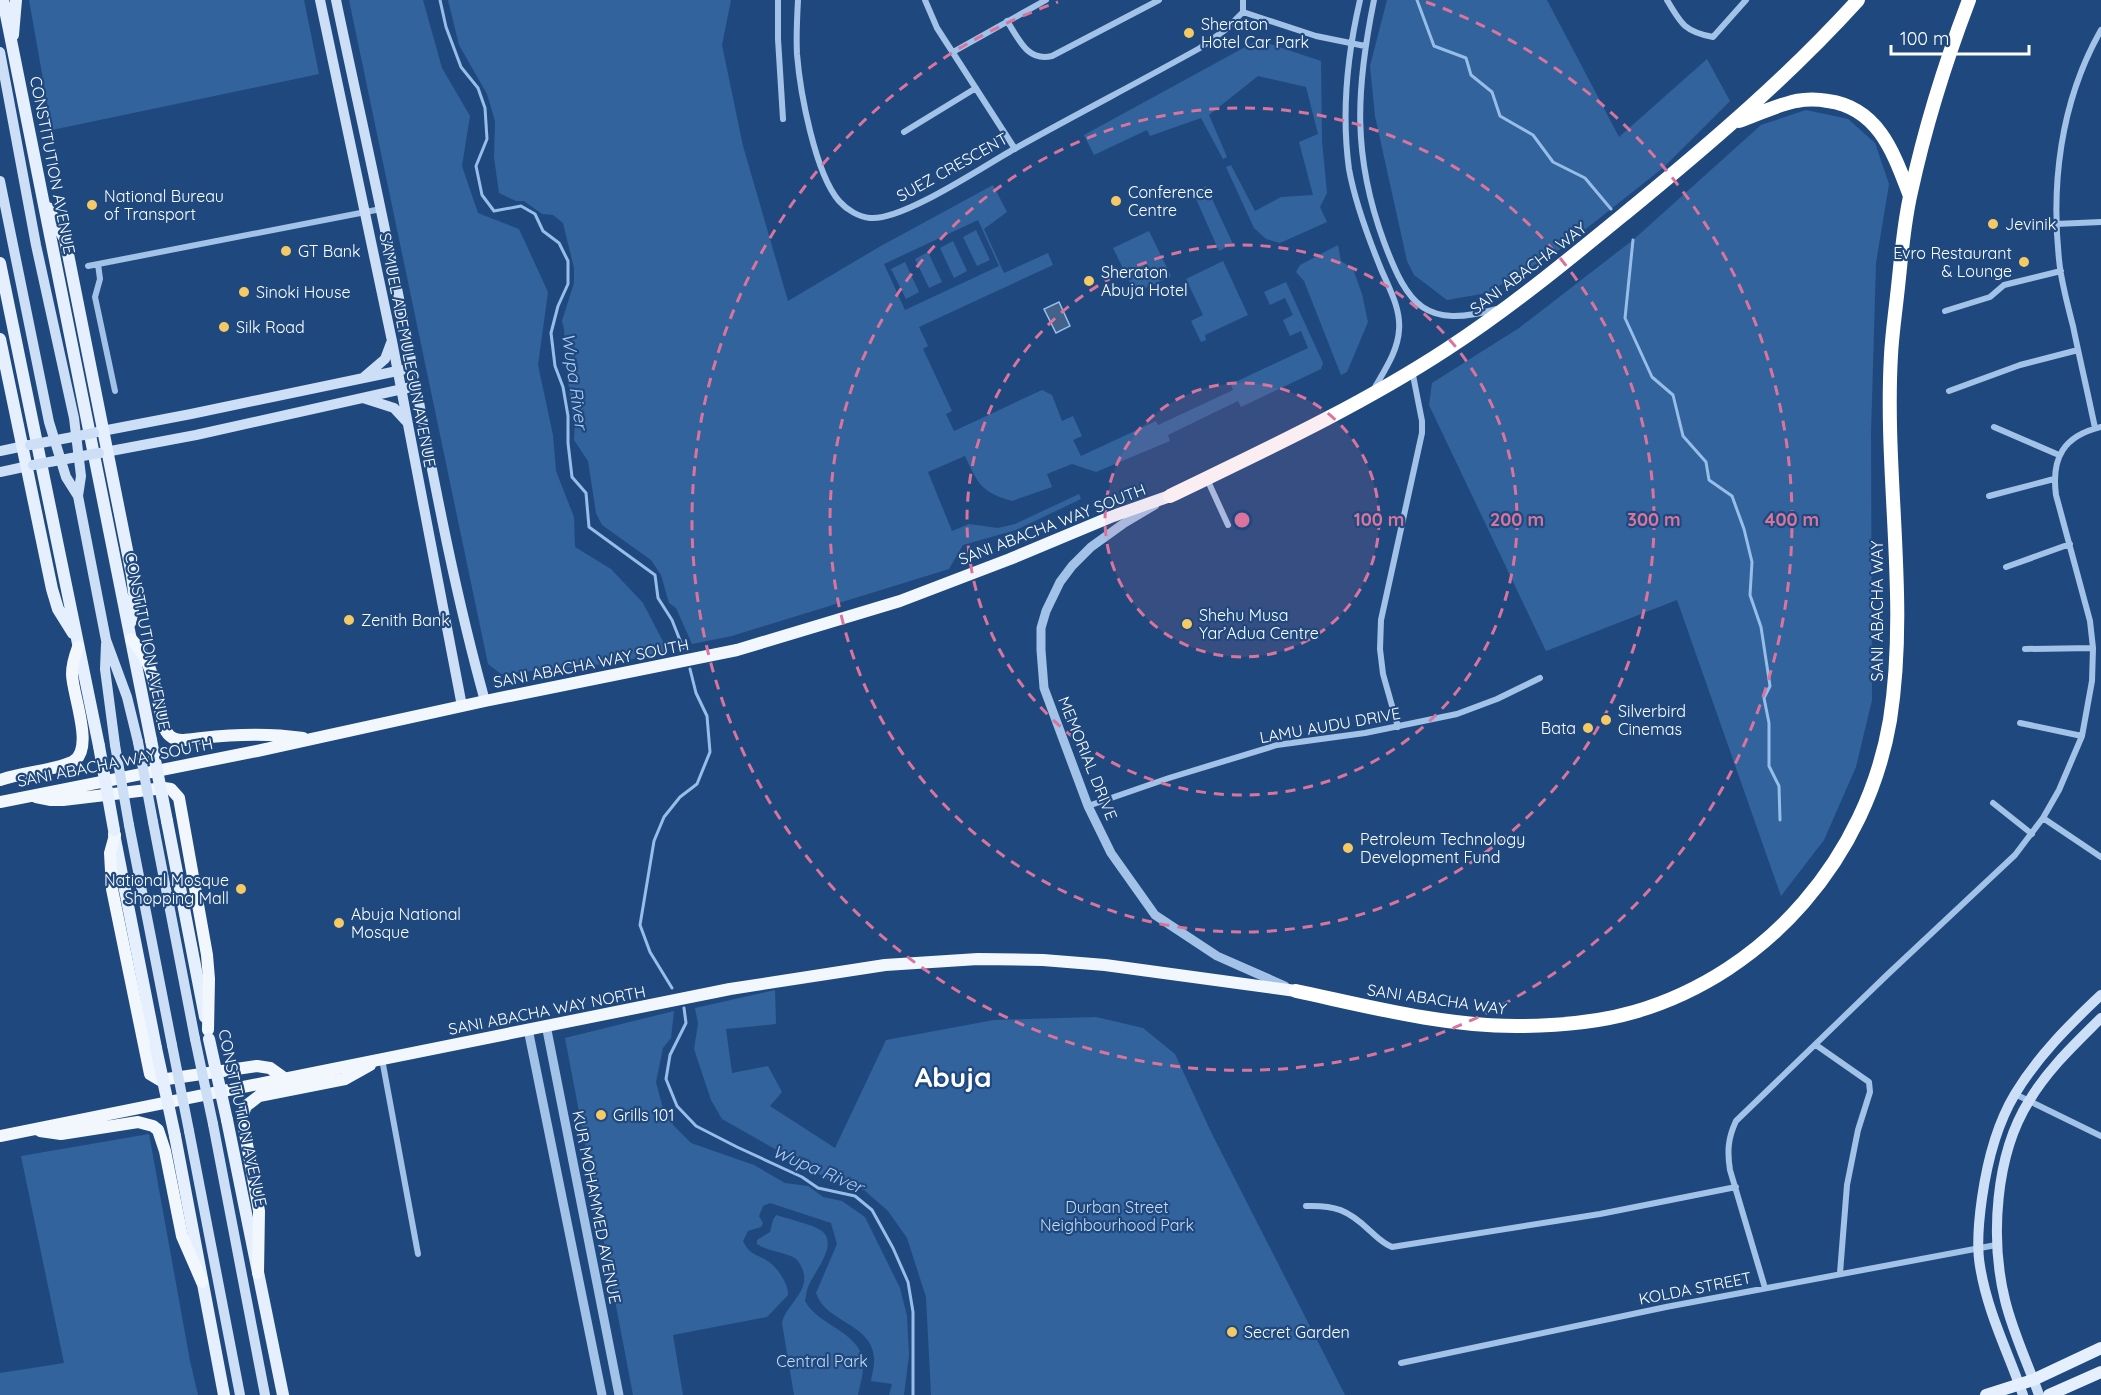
<svg xmlns="http://www.w3.org/2000/svg" width="2101" height="1395" font-family="Quicksand,sans-serif">
  <style>
    .green { fill: #32639c; fill-rule: evenodd }
    .water { fill: #436289; stroke: #97bde9; stroke-width: 1.5 }
    .lines { fill: none; stroke-linecap: round; stroke-linejoin: round }
    .stream { stroke: #97bde9; stroke-width: 3 }
    .minor { stroke: #a3c2e7; stroke-width: 6 }
    .tertiary { stroke: #a3c2e7; stroke-width: 9 }
    .secondary { stroke: #cddff6; stroke-width: 10 }
    .primary { stroke: #e5effd; stroke-width: 12 }
    .trunk { stroke: #f2f7fe; stroke-width: 12 }
    .motorway { stroke: #fff; stroke-width: 14 }
    .secondary-bridge { stroke: #cddff6; stroke-width: 10 }
    .primary-bridge { stroke: #e5effd; stroke-width: 12 }
    .ring { fill: none; stroke: #da749d; stroke-width: 3; stroke-dasharray: 10 8 }
    .poi-dot { fill: #f5c963; stroke: #1f497e; stroke-width: 2 }
    .labels { text-anchor: middle; dominant-baseline: central; stroke-width: 4.5; stroke-linejoin: round; paint-order: stroke }
    .poi-label { font-size: 16px; fill: #fff; stroke: #1f497e; text-anchor: start }
    .street-label { font-size: 16px; fill: #fff; stroke: #1f497e }
    .park-label { font-size: 16px; fill: #c7dcf6; stroke: #1f497e }
    .water-label { font-size: 18px; font-style: italic; fill: #aeccef; stroke: #1f497e }
    .town-label { font-size: 28px; font-weight: bold; fill: #fff; stroke: #1f497e }
    .centre { fill: #da749d; stroke: #1f497e; stroke-width: 3 }
    .ring-label { font-size: 18px; text-anchor: middle; font-weight: bold; fill: #da749d; stroke: #1f497e; stroke-width: 4.5; stroke-linejoin: round; paint-order: stroke }
  </style>
  <rect width="100%" height="100%" fill="#1f497e"/>
  <path class="green" d="M29,0H304L319,74L52,130Z
    M349,0H423L442,68L470,116L462,166L478,213L519,229L548,292L538,365L553,435L556,471L574,517L575,547L611,569L643,603L668,651L615,663L501,674L488,664Z
    M448,0H731L722,45L743,146L788,301L879,247L993,185L1007,212L984,229L1004,273L1048,253L1053,265L919,327L928,346L923,349L952,411L946,414L954,431L1042,390L1052,395L1062,421L1073,416L1082,436L1073,440L1081,456L1156,421L1158,425L1233,390L1231,384L1308,348L1301,331L1290,336L1283,320L1293,315L1285,298L1270,305L1264,292L1286,282L1323,363L1321,369L1241,407L1238,401L1168,435L1170,441L1096,472L1072,464L1047,474L1052,487L1012,501C981,492 978,484 965,456L928,472L952,531L969,524L998,528L1015,524L1079,494L1081,499L1016,530L963,545L949,569L732,636L692,644L676,608L669,603L661,575L651,560L602,525L596,513L588,461L574,440L575,421L572,410L566,366L564,329L562,321L574,283V268L563,223L553,215L542,214L524,201H516L499,193L494,157L495,121L487,94L459,45ZM978,220L999,266L905,310L884,264Z
    M1387,0H1547L1619,137L1707,59L1730,101L1664,167L1558,251L1487,293L1447,300L1414,275L1407,261L1375,116L1370,66Z
    M1258,40L1321,61L1322,141L1327,193L1320,207L1327,222L1280,243L1266,239L1254,228L1226,167L1231,165L1255,211L1281,197L1313,195L1299,142L1318,134L1306,87L1258,76L1209,115L1227,157L1223,159L1201,118L1150,136L1147,130L1094,155L1084,135Z
    M1806,110L1848,119L1875,143L1889,184L1876,263L1871,433L1872,700L1856,767L1824,840L1781,896L1677,600L1546,651L1429,405L1432,383L1519,328L1633,240L1761,125Z
    M1206,186L1233,244L1219,251L1193,192Z
    M976,230L990,260L977,266L963,237Z
    M1149,231L1171,276L1135,293L1113,248Z
    M953,241L967,271L954,278L940,248Z
    M1338,245L1341,261L1353,269L1362,294L1368,322L1347,372L1341,375L1304,281L1296,272L1300,265Z
    M928,252L942,282L929,288L915,259Z
    M1223,261L1248,315L1205,335L1206,340L1201,342L1191,321L1203,315L1186,279Z
    M905,262L919,292L906,299L891,269Z
    M775,990L776,1024L726,1029L732,1073L768,1066L782,1092L770,1106L835,1148L886,1040L994,1020L1096,1017L1143,1028L1175,1054L1211,1132L1345,1395H931L926,1297L907,1238L888,1211L864,1190L828,1179L722,1119L711,1100L694,1049L698,1024L695,1008Z
    M674,1011L671,1038L663,1048L656,1082L662,1105L674,1126L691,1143L754,1165L785,1183L808,1186L823,1197L842,1201L865,1217L900,1288L907,1316L909,1355L904,1395H889L892,1384L871,1381C872,1374 875,1365 874,1357C871,1323 826,1323 816,1293L837,1244L831,1223L770,1203L763,1206L759,1216L763,1223L761,1227L748,1231L743,1241C750,1256 756,1253 769,1262C777,1267 789,1285 788,1295L767,1317L673,1335L683,1395H633L565,1038Z
    M149,1134L190,1361L198,1395H0V1373L64,1363L21,1156Z
    M776,1215C788,1219 812,1224 822,1231C839,1245 813,1273 808,1287C806,1292 806,1297 805,1301C818,1326 860,1331 863,1362C864,1372 860,1385 858,1395H794L782,1323C786,1304 812,1291 802,1268C800,1263 797,1259 793,1257C782,1252 767,1251 757,1244V1240L770,1232L773,1220Z"/>
  <path class="water" d="M1059,302L1070,326L1056,333L1044,309Z"/>
  <g class="lines">
    <path class="stream" d="M440,0L446,27L461,67L478,88L485,108L487,139L476,166L482,195L494,211L521,206L535,214L543,231L559,243L568,261V284L558,306L551,333L555,366L563,387L568,416V443L572,477L586,493L589,527L655,575L658,598L672,620L683,648
      M1417,0L1434,46L1466,58L1471,75L1492,92L1500,116L1533,135L1553,162L1585,178L1611,209
      M1633,240L1625,318L1652,377L1673,395L1683,436L1706,462L1709,480L1732,496L1744,529L1752,562L1750,595L1761,627L1770,686L1764,698L1769,723V766L1779,786L1780,820
      M672,988L650,952L640,925L654,841L664,817L680,797L697,784L710,752L707,716L696,693L690,669
      M684,1008L686,1023L670,1055L666,1079L677,1106L696,1126L737,1147L802,1177L818,1188L855,1196L872,1210L893,1248L908,1282L913,1312V1395"/>
    <path class="minor" d="M778,0V39L783,119
      M798,0C797,18 796,36 797,54C800,92 815,173 839,201C847,210 859,217 870,218C903,221 985,165 1016,148C1077,114 1139,82 1200,48L1225,30L1243,12V0
      M925,0L937,28L1015,149
      M1360,0C1347,56 1341,111 1349,169C1355,203 1368,237 1381,269C1389,288 1401,309 1399,330C1398,351 1384,371 1374,389
      M1374,0C1356,89 1352,155 1384,242C1408,306 1425,329 1497,309
      M1667,0C1681,24 1685,32 1713,37L1746,0
      M1243,12L1316,36L1365,46
      M1007,21C1019,39 1027,62 1052,56L1159,0
      M953,52L1046,0
      M904,132L976,88
      M2056,224L2101,222
      M98,264L100,279L95,297L115,391
      M88,266L381,209
      M1945,311L1990,297L2004,285L2061,271
      M1949,391L2020,365L2078,350
      M1994,427L2059,455
      M2095,428C2088,394 2080,360 2073,326C2068,307 2063,288 2060,268C2050,187 2060,102 2101,30
      M1207,479L1228,525
      M1989,496L2054,479
      M2006,567L2070,544
      M2025,649L2093,648
      M2020,723L2082,736
      M1398,727L1383,674L1380,649L1381,620L1422,433V421L1412,370
      M1993,803L2032,834
      M1088,806L1169,778L1277,745L1365,733L1457,714L1497,699L1540,678
      M2043,818L2101,857
      M1816,1045L1869,1082L1870,1092L1858,1130L1847,1185L1840,1273
      M382,1059L418,1254
      M2015,1094L2101,1136
      M1306,1206C1335,1205 1348,1210 1369,1230C1377,1237 1382,1243 1392,1247L1600,1214L1736,1187
      M1765,1288L1730,1170C1727,1151 1728,1138 1736,1121L1887,975L2015,855L2043,818L2059,790L2082,736L2092,681L2093,648L2090,621L2056,495C2051,457 2064,436 2101,427
      M1401,1363L1666,1307L1996,1245"/>
    <path class="tertiary" d="M1155,505L1123,524L1091,547L1072,566L1060,582L1046,611L1041,628V650L1044,688L1088,806L1111,853L1155,915L1217,956L1285,986
      M546,1025L619,1395
      M528,1029L602,1395"/>
    <path class="secondary" d="M320,0L392,341L462,706
      M336,0C359,110 384,219 405,329C429,453 451,579 485,701
      M0,52L36,245L74,418L81,476L78,496L106,640L127,697L138,742
      M0,181L49,422L66,477L78,496
      M364,377L385,359L391,343
      M363,398L394,408L406,421
      M97,432L191,414L402,370
      M0,451L29,445
      M100,453L196,435L416,386
      M0,472L33,465
      M106,644L105,669L115,745
      M153,822L195,1039
      M129,825L172,1045
      M213,1124L265,1395
      M189,1131L240,1395
      M2023,1395C2008,1352 1987,1311 1980,1266C1976,1244 1979,1219 1982,1198C1987,1163 1997,1124 2015,1094C2038,1056 2069,1025 2101,995
      M2039,1395C2028,1364 2013,1333 2005,1300C1990,1239 1995,1155 2029,1101C2048,1069 2075,1044 2101,1018"/>
    <path class="primary" d="M3,0L151,740
      M13,35L16,0
      M48,208L65,239L132,575L135,601L130,623
      M0,263L99,746
      M0,339L52,589L58,609L73,633
      M167,821L205,1017
      M114,834L156,1048
      M227,1120L283,1395
      M175,1136L224,1395
      M1986,1395L2033,1380L2101,1348
      M2049,1395L2101,1372"/>
    <path class="trunk" d="M131,639C152,661 154,682 160,710C162,719 163,730 170,736C178,743 192,739 202,738C236,734 269,733 303,738
      M0,780C23,772 52,771 72,762C96,751 72,694 72,674C72,664 75,655 78,647
      M36,797L51,800H63L164,788L171,789L179,798L207,955L209,979L208,1030
      M0,802L257,751L485,701L737,650L900,601L1010,559L1113,516L1170,496
      M115,835L110,853L112,889L150,1074L160,1080L257,1066L270,1068L284,1078
      M40,1131L61,1134L138,1122L153,1126L158,1130L165,1151L182,1236L202,1282
      M0,1136L730,989L885,965L978,959L1043,960L1105,965L1296,991
      M258,1273L259,1211L243,1122V1114L246,1106L259,1096L345,1079L370,1065"/>
    <path class="motorway" d="M1739,121C1758,114 1777,105 1796,101C1807,99 1817,99 1828,101C1879,108 1894,154 1910,196
      M1170,496C1263,451 1360,406 1447,349C1513,306 1573,256 1634,206C1713,141 1790,75 1858,0
      M1296,991C1367,1006 1442,1026 1516,1026C1555,1026 1596,1023 1634,1012C1768,973 1867,856 1890,720C1909,599 1884,476 1891,355C1892,335 1895,315 1897,296C1901,262 1903,226 1911,192C1925,127 1945,63 1969,0"/>
    <path class="secondary-bridge" d="M30,445L94,433
      M33,465L99,453
      M138,742L153,822
      M115,745L129,825
      M195,1039L213,1124
      M172,1045L189,1131"/>
    <path class="primary-bridge" d="M151,740L167,821
      M99,746L114,830
      M209,1039L227,1120
      M156,1048L175,1136"/>
  </g>
  <circle cx="1242" cy="520" r="137" fill="#da749d" fill-opacity=".12"/>
  <g class="ring">
    <circle cx="1242" cy="520" r="137"/>
    <circle cx="1242" cy="520" r="275"/>
    <circle cx="1242" cy="520" r="412"/>
    <path d="M1426 2A550 550 0 1 1 1058 2"/>
  </g>
  <g class="poi-dot">
    <circle cx="1189" cy="33" r="6"/>
    <circle cx="1116" cy="201" r="6"/>
    <circle cx="92" cy="205" r="6"/>
    <circle cx="1993" cy="224" r="6"/>
    <circle cx="286" cy="251" r="6"/>
    <circle cx="2024" cy="262" r="6"/>
    <circle cx="1089" cy="281" r="6"/>
    <circle cx="244" cy="292" r="6"/>
    <circle cx="224" cy="327" r="6"/>
    <circle cx="349" cy="620" r="6"/>
    <circle cx="1187" cy="624" r="6"/>
    <circle cx="1606" cy="720" r="6"/>
    <circle cx="1588" cy="728" r="6"/>
    <circle cx="1348" cy="848" r="6"/>
    <circle cx="241" cy="889" r="6"/>
    <circle cx="339" cy="923" r="6"/>
    <circle cx="601" cy="1115" r="6"/>
    <circle cx="1232" cy="1332" r="6"/>
  </g>
  <g class="labels">
    <g class="poi-label">
      <text x="1201" y="24">Sheraton<tspan x="1201" dy="18">Hotel Car Park</tspan></text>
      <text x="1128" y="192">Conference<tspan x="1128" dy="18">Centre</tspan></text>
      <text x="104" y="196">National Bureau<tspan x="104" dy="18">of Transport</tspan></text>
      <text x="2005" y="224">Jevinik</text>
      <text x="298" y="251">GT Bank</text>
      <text x="2012" y="253" text-anchor="end">Evro Restaurant<tspan x="2012" dy="18">&amp; Lounge</tspan></text>
      <text x="1101" y="272">Sheraton<tspan x="1101" dy="18">Abuja Hotel</tspan></text>
      <text x="256" y="292">Sinoki House</text>
      <text x="236" y="327">Silk Road</text>
      <text x="1199" y="615">Shehu Musa<tspan x="1199" dy="18">Yar’Adua Centre</tspan></text>
      <text x="361" y="620">Zenith Bank</text>
      <text x="1618" y="711">Silverbird<tspan x="1618" dy="18">Cinemas</tspan></text>
      <text x="1576" y="728" text-anchor="end">Bata</text>
      <text x="1360" y="839">Petroleum Technology<tspan x="1360" dy="18">Development Fund</tspan></text>
      <text x="229" y="880" text-anchor="end">National Mosque<tspan x="229" dy="18">Shopping Mall</tspan></text>
      <text x="351" y="914">Abuja National<tspan x="351" dy="18">Mosque</tspan></text>
      <text x="613" y="1115">Grills 101</text>
      <text x="1244" y="1332">Secret Garden</text>
    </g>
    <g class="street-label">
      <text transform="translate(53 165) rotate(79)">CONSTITUTION AVENUE</text>
      <text transform="translate(952 167) rotate(-29)">SUEZ CRESCENT</text>
      <text transform="translate(1528 268) rotate(-37)">SANI ABACHA WAY</text>
      <text transform="translate(408 350) rotate(79)">SAMUEL ADEMULEGUN AVENUE</text>
      <text transform="translate(1052 524) rotate(-21)">SANI ABACHA WAY SOUTH</text>
      <text transform="translate(1877 611) rotate(-90)">SANI ABACHA WAY</text>
      <text transform="translate(148 641) rotate(79)">CONSTITUTION AVENUE</text>
      <text transform="translate(591 663) rotate(-11)">SANI ABACHA WAY SOUTH</text>
      <text transform="translate(1330 725) rotate(-10)">LAMU AUDU DRIVE</text>
      <text transform="translate(1088 758) rotate(68)">MEMORIAL DRIVE</text>
      <text transform="translate(115 762) rotate(-11)">SANI ABACHA WAY SOUTH</text>
      <text transform="translate(1437 999) rotate(8)">SANI ABACHA WAY</text>
      <text transform="translate(547 1010) rotate(-11)">SANI ABACHA WAY NORTH</text>
      <text transform="translate(243 1118) rotate(78)">CONSTITUTION AVENUE</text>
      <text transform="translate(597 1207) rotate(79)">KUR MOHAMMED AVENUE</text>
      <text transform="translate(1695 1288) rotate(-11)">KOLDA STREET</text>
    </g>
    <g class="park-label">
      <text x="1117" y="1207">Durban Street<tspan x="1117" dy="18">Neighbourhood Park</tspan></text>
      <text x="822" y="1361">Central Park</text>
    </g>
    <g class="water-label">
      <text transform="translate(575 381) rotate(82)">Wupa River</text>
      <text transform="translate(818 1169) rotate(23)">Wupa River</text>
    </g>
    <g class="town-label">
      <text x="953" y="1076">Abuja</text>
    </g>
  </g>
  <circle cx="1242" cy="520" r="9" class="centre"/>
  <g class="ring-label">
    <text x="1379" y="526">100 m</text>
    <text x="1517" y="526">200 m</text>
    <text x="1654" y="526">300 m</text>
    <text x="1792" y="526">400 m</text>
  </g>
  <path d="M1891 45v9h138v-9" fill="none" stroke="#ffffff" stroke-width="3"/>
  <text x="1900" y="45" font-size="18" fill="#ffffff" stroke="#1f497e" stroke-width="4.5" paint-order="stroke">100 m</text>
</svg>
